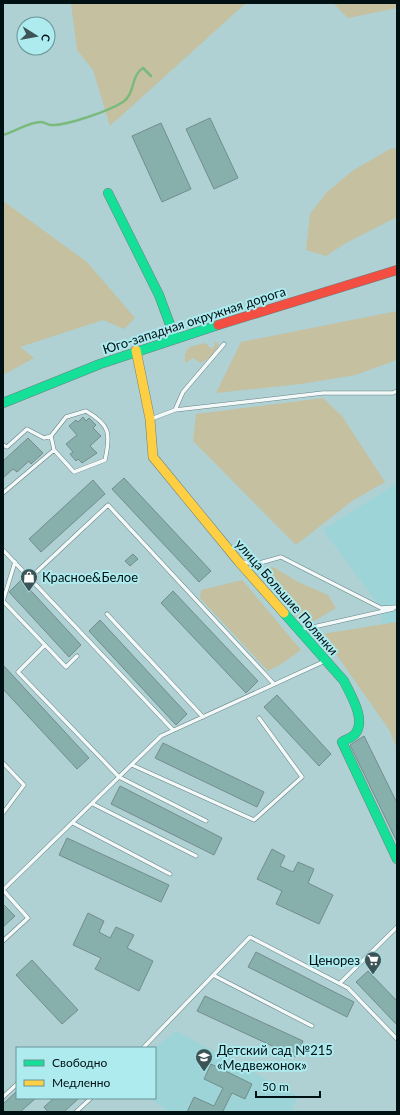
<svg xmlns="http://www.w3.org/2000/svg" width="400" height="1115" font-family="Lato,sans-serif">
  <style>
    .built { fill: #9dd4d8 }
    .green { fill: #c4c0a0 }
    .lines { fill: none; stroke-linecap: round; stroke-linejoin: round }
    .stream { stroke: #7aba7d; stroke-width: 2.5 }
    .building { fill: #87afac; stroke: #738d8d }
    .lane-casing { stroke: #668284; stroke-width: 4.5 }
    .fast-casing { stroke: #668284; stroke-width: 10 }
    .slow-casing { stroke: #668284; stroke-width: 10 }
    .jam-casing { stroke: #668284; stroke-width: 10 }
    .lane { stroke: #f3f8f8; stroke-width: 3.5 }
    .fast { stroke: #16e098; stroke-width: 9 }
    .slow { stroke: #ffcf43; stroke-width: 9 }
    .jam { stroke: #f24e42; stroke-width: 9 }
    .labels { text-anchor: middle; dominant-baseline: central; stroke-width: 4; stroke-linejoin: round; paint-order: stroke }
    .street-label { font-size: 13px; fill: #001113; stroke: #adebef }
    .poi-label { font-size: 13px; fill: #001113; stroke: #adebef; text-anchor: start }
  </style>
  <rect width="100%" height="100%" fill="#afd1d3"/>
  <path class="built" d="M397,483V622L382,624L381,608L323,530Z
    M176,1031L298,1096L291,1112H170L149,1098H155V1048Z"/>
  <path class="green" d="M71,3H246L110,126L93,70L77,50Z
    M333,3H397V8L348,18Z
    M397,148V217L346,243L326,256L306,250L310,214L326,193L352,171L390,149Z
    M3,201L87,262L135,318L124,329L103,320L20,347L34,358L3,375Z
    M397,311V358L394,361L355,375L301,384L216,393L241,342Z
    M214,341L219,344C215,353 210,358 201,363L193,358L185,363V354L189,347L205,343L212,349L215,345Z
    M323,398L342,416L385,482L352,501L296,545L193,441L196,414Z
    M270,567L275,568L298,582L328,595L336,608L314,621L297,619L261,572Z
    M242,580L301,650L280,665L268,671L200,598L201,590Z
    M397,622V749L390,731L322,634Z"/>
  <g class="lines">
    <path class="stream" d="M3,135C15,132 28,122 41,122C44,122 47,124 50,125C66,126 109,111 123,102C135,94 131,75 143,68L151,76"/>
  </g>
  <path class="building" d="M210,118L238,178L214,189L186,129Z
    M161,123L191,189L162,202L132,136Z
    M83,417L86,421L89,418L96,425L93,428L101,436L90,446L97,453L82,463L78,459L76,461L70,454L73,452L66,444L77,435L69,426L76,420L78,422Z
    M28,438L43,453L31,464L29,461L17,472L13,469L3,478V461Z
    M124,478L211,571L199,582L112,489Z
    M93,480L105,494L41,552L29,539Z
    M133,554L138,559L130,566L125,561Z
    M21,580L81,645L69,657L9,592Z
    M173,591L258,681L246,693L161,603Z
    M100,620L187,714L176,725L89,631Z
    M3,665L89,758L77,769L3,689Z
    M277,695L331,754L319,766L264,707Z
    M364,736L397,803V842L350,745Z
    M163,743L264,792L257,807L155,758Z
    M120,786L222,838L214,855L111,804Z
    M67,838L169,885L161,902L59,855Z
    M272,849L285,856L280,866L293,872L298,862L314,869L308,883L333,895L319,924L276,904L282,891L257,879Z
    M3,904L15,916L3,927Z
    M88,913L104,921L99,932L110,938L116,927L134,935L127,948L153,961L139,991L95,969L101,958L73,945Z
    M256,952L354,1002L347,1017L248,967Z
    M32,960L78,1010L62,1024L16,975Z
    M368,971L397,1001V1025L356,982Z
    M205,996L303,1041L296,1057L197,1011Z
    M211,1064L252,1084L245,1099L232,1093L223,1111L226,1112H187L194,1097L214,1106L223,1088L204,1079Z
    M17,1091V1098H36L20,1112H3V1104Z
    M54,1098H79L64,1112H48L44,1107Z"/>
  <g class="lines">
    <g class="lane-casing">
      <path id="lane" d="M175,410L183,392L224,344
        M151,419L175,410L323,393H393L397,391
        M51,436L54,450
        M3,445L7,447L27,429L44,438L51,436L66,417L86,411C110,425 111,433 105,460L74,472L54,450L3,493
        M3,550L173,730
        M15,562L3,601L66,667L77,656
        M242,562L256,564L281,557L381,608L397,607
        M30,578L108,505L274,684
        M107,614L203,717
        M300,630L393,609
        M45,645L18,672L119,777L206,821
        M3,763L24,785L3,813
        M132,765L254,820L302,777L259,718
        M93,804L196,856
        M73,823L170,874
        M3,890L161,736L325,661
        M3,890L28,918L3,941
        M213,975L312,1026
        M340,983L397,927
        M143,1048L250,937L348,988L397,1039
        M3,1097L17,1084
        M76,1112L91,1098"/>
    </g>
    <g class="fast-casing">
      <path id="fast" d="M108,193L159,295L175,338
        M3,403L100,364L218,325
        M284,613L344,681C350,694 367,720 355,734C352,738 346,739 342,742L397,859"/>
    </g>
    <g class="slow-casing">
      <path id="slow" d="M136,350L150,419L153,457L239,562L284,613"/>
    </g>
    <g class="jam-casing">
      <path id="jam" d="M218,325L397,270"/>
    </g>
    <use href="#lane" class="lane"/>
    <use href="#fast" class="fast"/>
    <use href="#slow" class="slow"/>
    <use href="#jam" class="jam"/>
  </g>
  <defs>
    <g id="shop-pin" transform="scale(0.9)"><path d="M0 17L-7.5 6A9.5 9.5 0 1 1 7.5 6Z" fill="#3d5456" stroke="#adebef"/><path d="M-5-2.5h2.3a2.7 3.5 0 0 1 5.4 0H5L5.5 6h-11ZM-1.5-2.5h3a1.5 2.3 0 0 0-3 0Z" fill="#fff"/></g>
    <g id="supermarket-pin" transform="scale(0.9)"><path d="M0 17L-7.5 6A9.5 9.5 0 1 1 7.5 6Z" fill="#3d5456" stroke="#adebef"/><path d="M-6-5.5h2.5l.6 2H6L4.5 2H-2.5L-4.4-4H-6ZM-1.5 3.2a1.3 1.3 0 1 0 .1 0ZM3 3.2a1.3 1.3 0 1 0 .1 0Z" fill="#fff"/></g>
    <g id="school-pin" transform="scale(0.9)"><path d="M0 17L-7.5 6A9.5 9.5 0 1 1 7.5 6Z" fill="#3d5456" stroke="#adebef"/><path d="M0-5L7-2L0 1L-7-2ZM-4 1L0 2.5L4 1V4Q0 6-4 4Z" fill="#fff"/></g>
  </defs>
  <g fill-rule="evenodd">
    <use href="#shop-pin" x="29" y="577"/>
    <use href="#supermarket-pin" x="373" y="960"/>
    <use href="#school-pin" x="204" y="1057"/>
  </g>
  <g class="labels">
    <g class="street-label">
      <text transform="translate(194 320) rotate(-18)">Юго-западная окружная дорога</text>
      <text transform="translate(287 597) rotate(49)">улица Большие Полянки</text>
    </g>
    <g class="poi-label">
      <text x="42" y="577">Красное&amp;Белое</text>
      <text x="360" y="960" text-anchor="end">Ценорез</text>
      <text x="217" y="1050">Детский сад №215<tspan x="217" dy="15">«Медвежонок»</tspan></text>
    </g>
  </g>
  <rect width="400" height="1115" fill="none" stroke="#001113" stroke-width="8"/>
  <rect x="16" y="1047" width="140" height="52" fill="#adebef" stroke="#689497"/>
  <rect x="24" y="1060" width="20" height="6" fill="#16e098" stroke="#689497"/>
  <text x="52" y="1067" font-size="12" fill="#001113">Свободно</text>
  <rect x="24" y="1080" width="20" height="6" fill="#ffcf43" stroke="#689497"/>
  <text x="52" y="1087" font-size="12" fill="#001113">Медленно</text>
  <g transform="translate(36 36) rotate(101)"><circle r="19" fill="#adebef" stroke="#689497"/>
  <path d="M0-3L7 15L0 10L-7 15Z" fill="#3d5456"/>
  <text y="-6" font-size="11" font-weight="bold" text-anchor="middle" fill="#001113">С</text>
  </g>
  <path d="M256 1091v6h64v-6" fill="none" stroke="#001113" stroke-width="2"/>
  <text x="262" y="1091" font-size="12" fill="#001113" stroke="#adebef" stroke-width="3" paint-order="stroke">50 m</text>
</svg>
